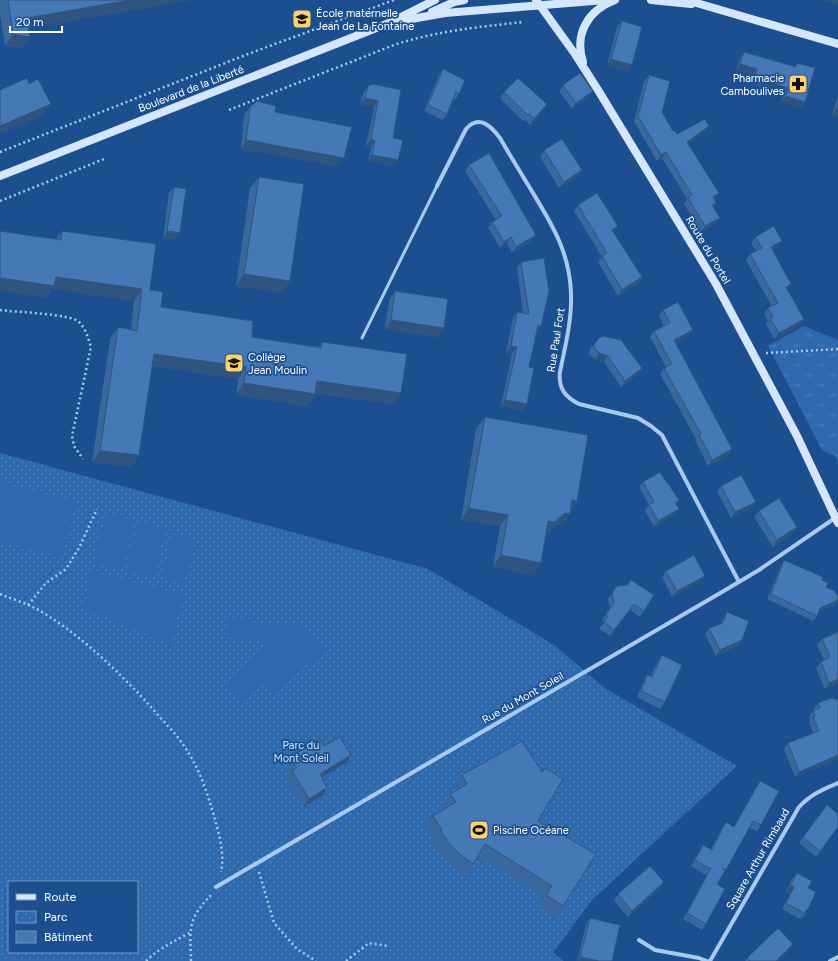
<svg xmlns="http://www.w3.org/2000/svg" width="838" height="961" font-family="Figtree,sans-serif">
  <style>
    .grass { fill: url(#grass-tufts) }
    .park { fill: url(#park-dots); fill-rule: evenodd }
    .garden { fill: #2e69ad }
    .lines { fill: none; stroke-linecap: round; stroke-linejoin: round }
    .path { stroke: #a9c9ee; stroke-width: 2.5; stroke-dasharray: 2 3; stroke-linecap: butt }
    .lane { stroke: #a9c9ee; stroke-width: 3 }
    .street { stroke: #a9c9ee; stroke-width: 4 }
    .secondary { stroke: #d6e6fa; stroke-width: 8 }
    .wall { fill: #3a679d }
    .shaded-wall { fill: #305480 }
    .building { fill: #4478b7; stroke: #305480 }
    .labels { text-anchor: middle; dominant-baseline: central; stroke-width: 3.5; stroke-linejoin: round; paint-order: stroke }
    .poi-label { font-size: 11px; fill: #fff; stroke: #1b4f8f; text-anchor: start }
    .street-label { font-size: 11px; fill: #fff; stroke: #1b4f8f }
    .park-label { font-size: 11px; fill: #cfe3fa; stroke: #1b4f8f }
  </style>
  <defs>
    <pattern id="grass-tufts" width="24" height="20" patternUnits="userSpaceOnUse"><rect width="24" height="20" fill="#2e69ad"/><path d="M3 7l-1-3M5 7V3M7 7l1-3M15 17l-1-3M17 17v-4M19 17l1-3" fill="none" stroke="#4d80b9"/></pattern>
    <pattern id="park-dots" width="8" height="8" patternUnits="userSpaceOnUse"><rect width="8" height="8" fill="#2e69ad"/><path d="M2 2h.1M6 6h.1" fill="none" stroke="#4d80b9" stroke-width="1.8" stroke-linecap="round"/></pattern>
  </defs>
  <rect width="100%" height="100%" fill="#1b4f8f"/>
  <path class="grass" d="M804,326L838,340V462L835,456L822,450L768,346Z"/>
  <path class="park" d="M0,453L428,569L554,645L605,688L737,766L592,900L553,953L564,961H0ZM9,882H137V952H9Z"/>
  <path class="garden" d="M0,482L76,502L61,557L0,541Z
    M107,513L134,520L121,570L94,562Z
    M139,521L166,529L153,578L126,571Z
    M174,533L196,539L184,584L162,578Z
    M92,571L184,595L170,644L84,608Z
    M229,619L304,627L325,649L274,694L262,682L239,702L225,685L267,647L266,641L229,638Z"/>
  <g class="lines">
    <path class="path" d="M229,110L394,45C436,31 479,27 523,22
      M0,152L248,54L394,0
      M0,201L104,159
      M0,310C14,312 72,314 79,322C86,329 88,338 91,347L72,436L74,446L83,459
      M766,353L838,349
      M0,594C10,598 21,602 31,606C75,629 118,671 151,707C162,720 175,732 184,746C199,767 207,792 214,816C219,834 225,854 221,872
      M28,605L46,583L66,569L79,548L97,509
      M259,872L274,923L297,949L316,961
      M146,961C159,948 175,941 191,932
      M191,961C191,947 188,929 195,916C199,908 205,901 211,895
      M346,961L369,943L388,946"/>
    <path class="lane" d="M362,338L437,186"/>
    <path class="street" d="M437,186L466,129C479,114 491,126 500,138C511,157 522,175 533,193C553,226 570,254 571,294C572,320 565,347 560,372C558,388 565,397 579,404L638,418L651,426L662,435L739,582
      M216,887L722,592L759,570L835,518
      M639,940L655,950L699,958L707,961
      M710,961L799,807C810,795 823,789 838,783
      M830,961L838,957"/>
    <path class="secondary" d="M536,0L575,54L598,90L716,284L797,436L838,523
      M651,0L691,4
      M686,0L838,44
      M432,12L454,2L464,0
      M400,21L445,13L605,0
      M583,62C574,34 588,10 615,0
      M0,176L389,23L435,0"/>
  </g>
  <path class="wall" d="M0,0H191L29,28L22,48L5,46L0,15Z
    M622,21L632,65L628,71L607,65L617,27Z
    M744,52L795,66L797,63L805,102L801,108L781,102L784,94L750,84L753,75L736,70L740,58Z
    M443,69L459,94L455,100L453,99L447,114L443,120L424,111L439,75Z
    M649,75L662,112L673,131L677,134L709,126L705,131L688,144L716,203L713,207L715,224L701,232L684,204L687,199L662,158L657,161L634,122L644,81Z
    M373,84L393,138L398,160L394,166L368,161L371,147L366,146L374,107L360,104L364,92L368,86Z
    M563,85L589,97L572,109L559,91Z
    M504,92L543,110L530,125L525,120L523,121L500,98Z
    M838,96V117L832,115Z
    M250,107L275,112L338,166L241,149L244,115Z
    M544,150L582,170L578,176L559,188L540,157Z
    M469,165L532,241L512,253L507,243L500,248L488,228L492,222L496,220L465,171Z
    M259,177L282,293L236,286L250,188Z
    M174,187L176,239L163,238L169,193Z
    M578,205L613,232L642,277L638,284L618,296L598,262L602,257L574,211Z
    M62,231L150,290L161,307L252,337L319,347L322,342L401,393L393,404L315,393L307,406L236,395L238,379L152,366L139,455L131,467L92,462L110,339L118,327L131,330L134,301L52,289L46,298L56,239Z
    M755,237L782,241L778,247L773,250L788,289L800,325L774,339L766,324L768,321L764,314L768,308L772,307L746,260L750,254L756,251L751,243Z
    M521,262L541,326L537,332L529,367L523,410L501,406L512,353L506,352L513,318L517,312L523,313L517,268Z
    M395,291L438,337L385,329L389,300Z
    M663,310L693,330L689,336L676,343L732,449L728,456L708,466L695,441L696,439L660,374L664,368L666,367L650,337L654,331L664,326L659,316Z
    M595,343L642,368L638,374L621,387L604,362L595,359L589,354L590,349Z
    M485,417L577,501L571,509L562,526L557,525L547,534H546L541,563L533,575L493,567L500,526L461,520L476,429Z
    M643,482L667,483L679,500L676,504L675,514L654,527L645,511L649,505L639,487Z
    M721,486L756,502L751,508L731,518L717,492Z
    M759,511L797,527L793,533L773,547L754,517Z
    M784,560L826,587L836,605L819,612L817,616L813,621L767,599L781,565Z
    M666,571L705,576L700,582L672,597L662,577Z
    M617,586L644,611L640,617L630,610L610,636L599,629L604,622L602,620L610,609L608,599Z
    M727,612L742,640L738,646L716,656L705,634L709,628L721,624L723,619Z
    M838,632V684L825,689L816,668L821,662L824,660L817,645L822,639Z
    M662,655L665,702L660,709L637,697L643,682L647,675L650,677L658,661Z
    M838,700V759L795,777L784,749L788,743L813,733L809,722L810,720L809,717L813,711L814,710V709L818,703Z
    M294,755H351L346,763L321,777L327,788L322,796L303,807L286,779L290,774L286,769L290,764L289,763Z
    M462,775L538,821L563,906L555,918L538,907L544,897L478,856L465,876L447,861L432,843L433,841L425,828L433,816L445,809L442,805L450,794L456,790L454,786Z
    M760,781L761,825L757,831L749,828L717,884L706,924L702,930L683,919L707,874L706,875L691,866L699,851L703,845L711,849L722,828L726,822L734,827L756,787Z
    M838,827L816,857L799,843L803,837Z
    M797,873L808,888L807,911L803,917H802L800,919L782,909L790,894L786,892L792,879Z
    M659,889L628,917L614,901L618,894Z
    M590,918L612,961H577L586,924Z
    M789,950L778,961H745L747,958Z"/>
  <path class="shaded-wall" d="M130,0H191L19,30L27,18Z
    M820,0H838V5Z
    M13,34L30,37L22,48L5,46Z
    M611,59L632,65L628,71L607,65Z
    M740,64L757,69L753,75L736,70Z
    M755,78L788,88L784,94L750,84Z
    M593,91L589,97L572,109L576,103Z
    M786,96L805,102L801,108L781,102Z
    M365,98L378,101L374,107L360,104Z
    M51,104L42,116L0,134V126Z
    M547,104L543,110L530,125L534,119Z
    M836,109L838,110V117L832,115Z
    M709,126L705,131L683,148L687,142Z
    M371,139L375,141L371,147L366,146Z
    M246,140L344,158L338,166L241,149Z
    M666,152L662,158L657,161L661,155Z
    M372,155L398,160L394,166L368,161Z
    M582,170L578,176L559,188L564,182Z
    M719,193L715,199L708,203L713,197Z
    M720,218L715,224L701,232L705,226Z
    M618,226L613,232L607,236L612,230Z
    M167,231L180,233L176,239L163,238Z
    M536,235L532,241L512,253L516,247Z
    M511,237L507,243L500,248L504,242Z
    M782,241L778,247L767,253L771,247Z
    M244,274L290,281L282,293L236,286Z
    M56,277L142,289L134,301L52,289L46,298L0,291V278Z
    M642,277L638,284L618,296L622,290Z
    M791,284L787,290L786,287Z
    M804,319L800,325L774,339L779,333Z
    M391,320L444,328L438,337L385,329Z
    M538,325L541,326L537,332Z
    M693,330L689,336L670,346L674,340Z
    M511,346L517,347L512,353L506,352Z
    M599,353L608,356L604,362L595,359Z
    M154,354L246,367L238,379L145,365Z
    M642,368L638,374L621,387L625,381Z
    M317,381L401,393L393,404L309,392Z
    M244,383L315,394L307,406L236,395Z
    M505,400L527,404L523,410L501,406Z
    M732,449L728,456L708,466L712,460Z
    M100,451L139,455L131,467L92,462Z
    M572,500L577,501L568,512Z
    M756,502L751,508L731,518L735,512Z
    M469,508L508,515L500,526L461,520Z
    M679,509L675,514L654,527L658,521Z
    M565,513L570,514L562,526L557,525L547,534L540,533L548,521Z
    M797,527L793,533L773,547L777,540Z
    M501,555L541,563L533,575L493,567Z
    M705,576L700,582L672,597L677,591Z
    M838,600V601L836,605L817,613L820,608Z
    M742,640L738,646L716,656L720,650Z
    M838,679V684L825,689L829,683Z
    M351,755L346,763L314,782L320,774Z
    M838,755V759L795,777L799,772Z
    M327,788L322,796L303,807L309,799Z
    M664,882L659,889L628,917L632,911Z
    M790,886L794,887L790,894L786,892Z
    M793,944L789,950L778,961H776Z
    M580,957L599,961H577Z"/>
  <path class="building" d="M8,0H130L27,18L30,37L13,34Z
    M622,21L642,27L632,65L611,59Z
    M744,52L796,67L797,63L815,68L805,102L786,96L788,88L755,78L757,69L740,64Z
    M443,69L465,80L459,94L456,92L447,114L428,105Z
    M580,73L593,91L576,103L563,85Z
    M649,75L670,81L662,112L673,131H675L677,134L705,119L709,126L687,142L719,193L713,197L716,203L712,205L720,218L705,226L688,198L692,195L666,152L661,155L638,116Z
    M27,78L29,84L38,79L51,104L0,126V90Z
    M518,78L547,104L534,119L529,114L528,115L504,92Z
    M373,84L401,90L393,138L403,140L398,160L372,155L375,141L371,139L378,101L365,98L368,86Z
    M257,101L276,106L275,112L352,127L344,158L246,140L250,107Z
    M838,103V110L836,109Z
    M562,139L582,170L564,182L544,150Z
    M489,153L536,235L516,247L511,237L504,242L492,222L502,216L469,165Z
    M259,177L304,184L290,281L244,274Z
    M174,187L186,189L180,233L167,231Z
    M597,193L618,226L612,230L642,277L622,290L602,256L607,253L578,205Z
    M774,226L782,241L771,247L791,284L786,287L804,319L779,333L770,318L773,317L768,308L778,303L750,254L762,248L755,237Z
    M0,231L61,240L62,231L156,244L150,290L163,292L161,307L253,321L252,337L321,348L322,342L407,354L401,393L317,381L315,394L244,383L246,367L154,354L139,455L100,451L118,327L137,331L142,289L56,277L54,286L0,278Z
    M544,258L549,291L541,326L538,325L529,367L534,368L527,404L505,400L517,347L511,346L517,312L529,314L521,262Z
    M395,291L448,299L444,328L391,320Z
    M678,302L693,330L674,340L732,449L712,460L699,435L701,434L664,368L672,364L654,331L670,323L663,310Z
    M603,336L621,340L642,368L625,381L608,356L599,353L594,348L595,343L599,338Z
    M485,417L588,435L577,501L572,500L570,514L565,513L555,522L548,521L541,563L501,555L508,515L469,508Z
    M660,472L667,483H668L679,500L675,502L679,509L658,521L649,505L654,502L643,482Z
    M741,475L756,502L735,512L721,486Z
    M779,498L797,527L777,540L759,511Z
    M694,555L705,576L677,591L666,571Z
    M784,560L823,577L822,580L828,583L826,587L835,591L838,597V600L820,608L817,616L771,594Z
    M631,580L654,595L644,611L634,604L614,630L604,622L608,616L606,614L614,603L612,593L617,586L627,585Z
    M727,612L749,621L742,640L720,650L709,628L723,623Z
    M838,632V679L829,683L821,662L830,657L822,639Z
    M662,655L682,665L665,702L641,691L647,675L652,677Z
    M831,698L838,700V755L799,772L788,743L819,731L813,717L815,716L813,711L820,708L818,703Z
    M340,737L351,755L320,774L327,788L309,799L292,771L297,768L292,761L296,759L294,755L320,739L324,746Z
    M522,741L542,772L545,768L563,779L538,821L596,854L563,906L546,895L552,886L485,844L473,864L455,850L440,831L442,830L433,816L456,802L450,794L467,784L462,775Z
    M760,781L779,791L761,825L753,821L726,870L722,868L725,871L717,884L725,889L706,924L687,913L711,868V869L695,860L703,845L712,850L726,822L734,827Z
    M827,805L838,814V827L820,851L803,837Z
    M650,866L664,882L632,911L618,894Z
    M797,873L812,881L808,888L816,892L807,911L806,910L804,913L786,903L794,887L790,886Z
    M590,918L620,925L612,961H599L580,957Z
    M778,928L793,944L776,961H750L747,958Z"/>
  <defs>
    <g id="school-square" transform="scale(1)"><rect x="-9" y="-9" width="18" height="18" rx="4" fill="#ffd166" stroke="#1b4f8f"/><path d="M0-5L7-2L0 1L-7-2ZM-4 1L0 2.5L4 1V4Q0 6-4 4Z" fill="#111"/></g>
    <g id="pharmacy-square" transform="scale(1)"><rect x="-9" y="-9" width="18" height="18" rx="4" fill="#ffd166" stroke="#1b4f8f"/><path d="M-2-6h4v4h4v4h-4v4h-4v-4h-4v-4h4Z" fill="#111"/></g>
    <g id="stadium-square" transform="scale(1)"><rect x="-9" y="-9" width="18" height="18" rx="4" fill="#ffd166" stroke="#1b4f8f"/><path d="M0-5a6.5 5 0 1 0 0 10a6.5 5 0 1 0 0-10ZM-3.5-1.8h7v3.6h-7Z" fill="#111"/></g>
  </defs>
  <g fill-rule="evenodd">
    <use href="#school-square" x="302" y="19"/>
    <use href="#pharmacy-square" x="798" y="84"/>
    <use href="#school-square" x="234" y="363"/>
    <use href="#stadium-square" x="479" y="830"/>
  </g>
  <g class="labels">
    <g class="poi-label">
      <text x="316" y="13">École maternelle<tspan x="316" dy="13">Jean de La Fontaine</tspan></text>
      <text x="784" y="78" text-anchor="end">Pharmacie<tspan x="784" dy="13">Camboulives</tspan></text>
      <text x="248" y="357">Collège<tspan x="248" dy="13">Jean Moulin</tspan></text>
      <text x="493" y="830">Piscine Océane</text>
    </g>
    <g class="street-label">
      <text transform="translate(191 89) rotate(-21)">Boulevard de la Liberté</text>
      <text transform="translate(708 250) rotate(59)">Route du Portel</text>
      <text transform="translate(556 340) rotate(-81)">Rue Paul Fort</text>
      <text transform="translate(523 698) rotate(-30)">Rue du Mont Soleil</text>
      <text transform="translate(758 859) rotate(-60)">Square Arthur Rimbaud</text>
    </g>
    <g class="park-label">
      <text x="301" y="745">Parc du<tspan x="301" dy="13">Mont Soleil</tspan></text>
    </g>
  </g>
  <rect x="8" y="881" width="130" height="72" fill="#1b4f8f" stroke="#7695bc"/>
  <rect x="16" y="894" width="20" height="6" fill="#d6e6fa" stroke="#7695bc"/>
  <text x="44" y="901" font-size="12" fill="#ffffff">Route</text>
  <rect x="16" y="911" width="20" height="12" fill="url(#park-dots)" stroke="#7695bc"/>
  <text x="44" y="921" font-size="12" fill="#ffffff">Parc</text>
  <rect x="16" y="931" width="20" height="12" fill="#4478b7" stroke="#7695bc"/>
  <text x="44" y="941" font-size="12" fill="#ffffff">Bâtiment</text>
  <path d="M10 26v6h52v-6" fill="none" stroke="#ffffff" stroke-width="2"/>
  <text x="16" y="26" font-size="12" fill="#ffffff" stroke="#1b4f8f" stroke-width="3" paint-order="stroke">20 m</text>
</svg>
